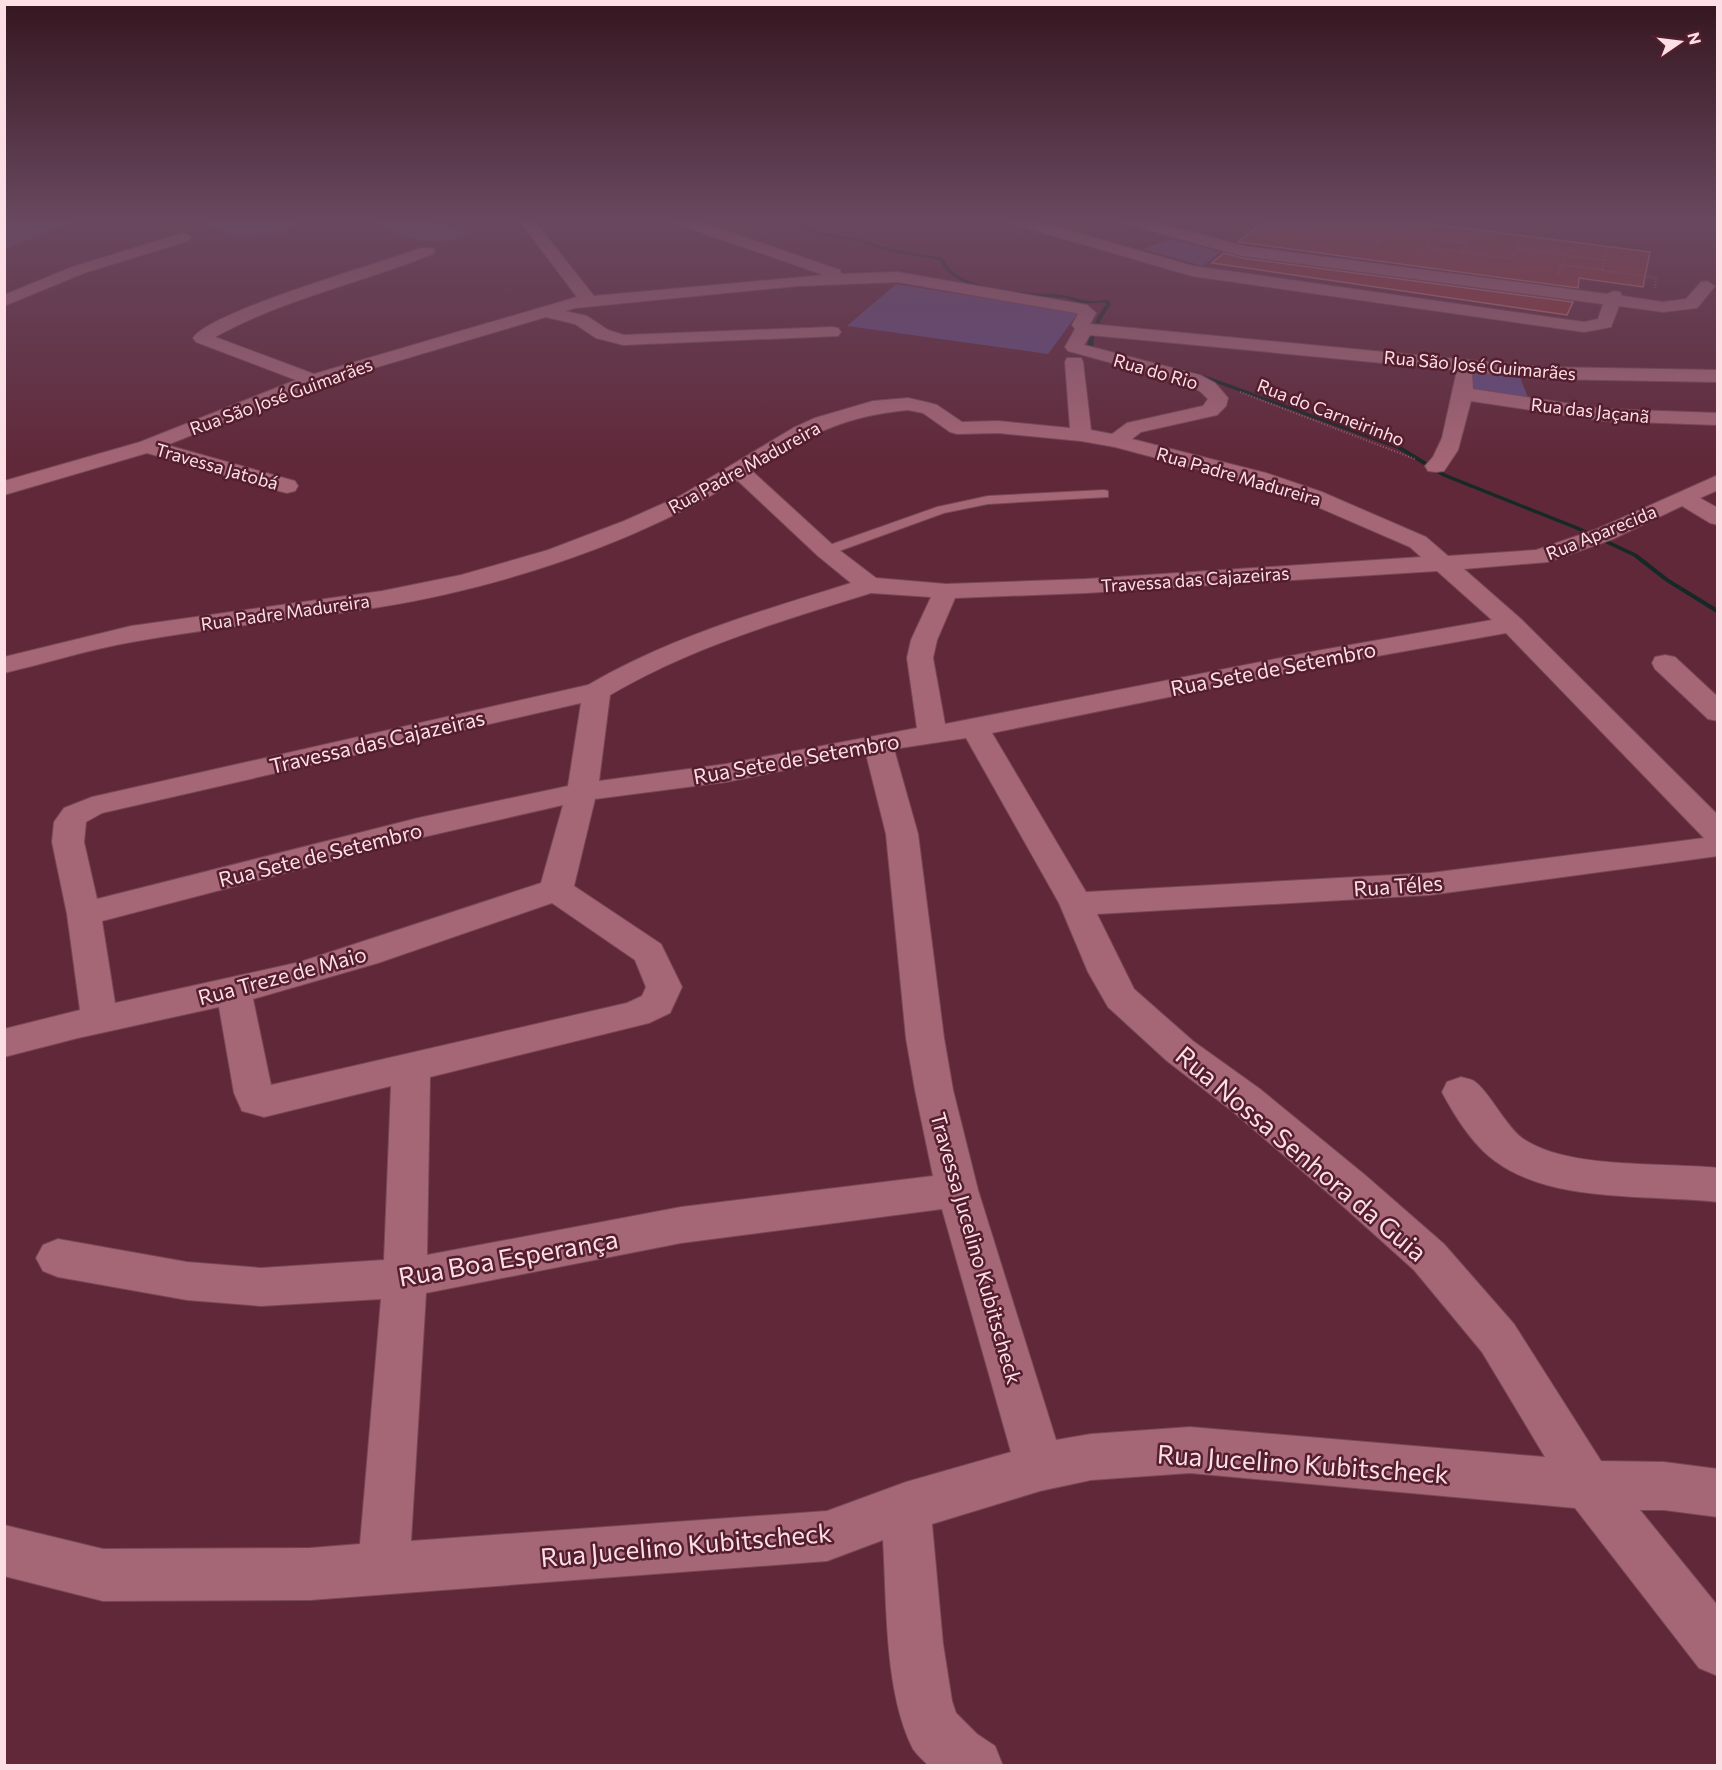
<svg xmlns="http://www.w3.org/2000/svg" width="1722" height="1770" font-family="Commissioner,sans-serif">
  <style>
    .green { fill: #624b7e }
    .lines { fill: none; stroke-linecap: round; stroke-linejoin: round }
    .stream { fill: #162926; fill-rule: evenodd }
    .building { fill: #933232; stroke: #b87672; stroke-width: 1.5 }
    .service-casing { stroke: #774857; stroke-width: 2 }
    .minor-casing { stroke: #774857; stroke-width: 2 }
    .path { stroke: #936471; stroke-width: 2; stroke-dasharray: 1 2; stroke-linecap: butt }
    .service { fill: #a56676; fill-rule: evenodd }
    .minor { fill: #a56676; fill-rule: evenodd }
    .labels { text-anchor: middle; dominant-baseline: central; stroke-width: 5; stroke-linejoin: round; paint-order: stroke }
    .far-street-label { font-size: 18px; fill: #fcdfe5; stroke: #541e2f }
    .street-label { font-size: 21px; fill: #fcdfe5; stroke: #541e2f }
    .near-street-label { font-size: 26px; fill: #fcdfe5; stroke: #541e2f }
  </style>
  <rect width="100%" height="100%" fill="#602839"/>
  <path class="green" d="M5,219H88L64,225L5,249Z
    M195,219H306L280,233L236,237Z
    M367,219H427L466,234C434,251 397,234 367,219Z
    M1172,239L1220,252L1203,266L1143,249Z
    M896,284L1078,313L1048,354L847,326Z
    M1470,369L1519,375L1530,402L1470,393Z"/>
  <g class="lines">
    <path class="stream" d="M776,219H783L818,232L859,239L890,249L943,258C945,262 947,266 950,269C974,292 1031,293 1062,295C1070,296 1077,299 1085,300C1092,302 1100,300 1108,300L1111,304C1102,317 1094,331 1093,347L1101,351L1098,353L1087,348C1089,332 1097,317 1106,304L1105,302C1097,303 1089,304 1082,303C1076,302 1070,299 1064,298C1030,295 973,295 947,271C944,268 942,264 940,260L889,251L857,241L816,234Z
      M1161,364L1198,373L1402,447L1446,474L1579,527L1637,554L1669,579L1718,609V614L1665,581L1633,556L1575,529L1442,476L1398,449L1194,375L1159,367L1158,366Z"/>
  </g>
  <path class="building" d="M1267,219H1393L1650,252L1643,287L1579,278L1578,288L1238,242Z
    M1224,253L1242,258L1573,302L1567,315L1212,263Z"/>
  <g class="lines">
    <g class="service-casing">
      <path id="service" d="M1104,490L1108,491V497L988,504L944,513L831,554L826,555L819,551L821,548L937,507L988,496Z"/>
    </g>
    <g class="minor-casing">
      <path id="minor" d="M518,219H533L594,296L824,275L671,222L669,219H692L840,270L841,274L897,272L1087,305L1096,313L1090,324L1543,367L1718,370V382L1543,379L1472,372L1473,389L1604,409L1718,413V425L1604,421L1471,401L1458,450L1444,471L1436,472L1428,471L1425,466L1433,457L1442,438L1457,370L1090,335L1084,345L1200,375L1215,383L1228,398L1226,406L1217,415L1141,432L1132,439L1266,473L1322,492L1426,537L1448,556L1536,550L1597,529L1718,475V490L1700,498L1718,508V525L1710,523L1682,506L1613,539L1548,562L1464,569L1521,619L1718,815V856L1430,895L1097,914L1134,989L1193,1041L1260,1089L1365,1175L1444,1244L1514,1324L1601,1461L1664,1462L1718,1469V1517L1664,1510H1640L1718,1606V1676L1699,1668L1575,1508L1190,1473L1091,1480L1040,1491L932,1524L943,1644L952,1701L956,1713L977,1734L995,1746L1003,1766H929C923,1760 917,1755 913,1749C884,1692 887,1603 883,1540L827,1561L310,1600L103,1601L4,1576V1525L103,1549L310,1548L360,1544L381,1299L261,1306L187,1300L58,1277L43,1271L36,1258L43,1245L58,1239L187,1262L261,1268L384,1260L391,1086L264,1117L242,1111L234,1093L219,1007L78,1038L4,1057V1029L80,1010L67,914L52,842L54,822L64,808L92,797L588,685C670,637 761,611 851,583L818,556L737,480C635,544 498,588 380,607C298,620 214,627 132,642C90,649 47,663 4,673V657L131,626L382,591L461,575L548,550L624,521L680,496L793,428L815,418L873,401L908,398L930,403L937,405L962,422L998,421L1070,428L1065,362L1067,358H1081L1083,362L1091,430L1112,434L1127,423L1203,406L1208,399L1201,392L1186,383L1068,351L1065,347L1075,329L1072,325L1078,314L1076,313L897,282L798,286L575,308L565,311L587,316L608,330L624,335L832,327L838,328L841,332L838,336L623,345L596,338L575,324L546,317L320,384L167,445L295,481L298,486L295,491L287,493L279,491L147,453L4,495V481L140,442L296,380L196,342L193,338C211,311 381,263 421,248H433L435,251L433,254C361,283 283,299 215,337L314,374L577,297ZM908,410L923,413L950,432L957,434L998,433L1081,441L1115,447L1250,483L1306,502L1410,547L1421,557L1086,579L946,584L876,578L834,546L752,471C807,436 842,416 908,410ZM1437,571L1492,620L1316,651L945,724L933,658L937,640L955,598L1086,593ZM871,593L931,597L911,640L907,658L917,728L726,764L599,781L610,695C691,647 782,621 871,593ZM1506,633L1704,838L1430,873L1086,892L992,733L1316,667ZM581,703L568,786L418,818L97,899L84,842L86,822L102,813ZM966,738L1059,903L1088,972L1108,1007L1167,1061L1232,1111L1335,1199L1414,1270L1482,1352L1545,1457L1190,1427L1091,1434L1056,1440L978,1190L953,1090L944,1038L918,834L894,749ZM866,754L886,834L906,1038L915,1090L933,1176L681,1207L427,1255L430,1077L649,1023L670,1013L682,987L661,944L574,886L595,799L726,782ZM563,805L541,883L300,962L115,1003L102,921L419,838ZM552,903L635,960L646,987L642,996L627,1003L271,1085L253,999L378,963ZM942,1209L1011,1452L906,1482L827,1511L411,1541L426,1293L681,1243Z
        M1004,219H1029L1193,266L1584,322L1598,319L1603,304L1242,256L1119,222L1117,219H1143L1243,246L1607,294L1614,291L1620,292L1622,296L1663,302L1686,299L1701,282L1707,281L1715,286L1697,308L1663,312L1619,306L1611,327L1584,332L1192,276L1006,222Z
        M183,233L188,235L191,238L188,241L84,273L4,306V295L72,267Z
        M1665,655L1675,657L1718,697V721L1708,719L1655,669L1652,663L1655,657Z
        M1461,1077C1465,1078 1471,1079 1474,1081C1489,1091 1504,1124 1522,1138C1567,1170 1663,1162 1718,1168V1202C1648,1194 1553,1204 1495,1161C1473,1145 1454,1115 1442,1092L1447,1082Z"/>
    </g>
    <path class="path" d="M1295,219L1341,226L1335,234L1379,241
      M1225,226L1242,219
      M1341,226L1346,219
      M1247,231L1259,219
      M1384,232L1391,222
      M1292,238L1300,230L1335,234
      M1467,243L1473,233
      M1427,247L1462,252
      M1517,248L1520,239
      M1374,249L1384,232L1432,239
      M1421,255L1432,239L1467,243L1462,252L1512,259
      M1511,260L1517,248L1565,255
      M1605,260L1607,249
      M1562,265L1602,270
      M1558,274L1565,255L1605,260L1602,270L1656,278L1655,288
      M1240,392L1415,459"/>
    <use href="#service" class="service"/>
    <use href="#minor" class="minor"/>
  </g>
  <linearGradient id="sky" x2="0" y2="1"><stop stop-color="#35161f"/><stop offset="0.47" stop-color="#69485f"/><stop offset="1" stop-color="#69485f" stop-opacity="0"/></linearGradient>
  <rect width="1722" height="467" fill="url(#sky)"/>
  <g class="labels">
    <g class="far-street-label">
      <text transform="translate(1480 365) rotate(5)">Rua São José Guimarães</text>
      <text transform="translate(1156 371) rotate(16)">Rua do Rio</text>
      <text transform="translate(281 396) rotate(-20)">Rua São José Guimarães</text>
      <text transform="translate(1590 410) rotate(6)">Rua das Jaçanã</text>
      <text transform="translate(1331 412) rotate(21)">Rua do Carneirinho</text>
      <text transform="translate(217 466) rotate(16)">Travessa Jatobá</text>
      <text transform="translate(744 467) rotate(-29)">Rua Padre Madureira</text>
      <text transform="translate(1239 476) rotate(16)">Rua Padre Madureira</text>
      <text transform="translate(1601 532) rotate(-22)">Rua Aparecida</text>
      <text transform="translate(1195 579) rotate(-4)">Travessa das Cajazeiras</text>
      <text transform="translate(285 612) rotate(-8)">Rua Padre Madureira</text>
    </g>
    <g class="street-label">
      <text transform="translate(1273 668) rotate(-11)">Rua Sete de Setembro</text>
      <text transform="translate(377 741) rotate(-13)">Travessa das Cajazeiras</text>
      <text transform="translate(796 758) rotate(-10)">Rua Sete de Setembro</text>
      <text transform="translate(320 854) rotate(-14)">Rua Sete de Setembro</text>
      <text transform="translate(1398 885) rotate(-4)">Rua Téles</text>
      <text transform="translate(282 975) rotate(-15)">Rua Treze de Maio</text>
      <text transform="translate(977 1248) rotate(74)">Travessa Jucelino Kubitscheck</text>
    </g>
    <g class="near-street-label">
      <text transform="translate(1302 1153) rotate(40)">Rua Nossa Senhora da Guia</text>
      <text transform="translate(508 1257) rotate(-10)">Rua Boa Esperança</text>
      <text transform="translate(1303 1463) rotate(4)">Rua Jucelino Kubitscheck</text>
      <text transform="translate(686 1544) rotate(-5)">Rua Jucelino Kubitscheck</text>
    </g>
  </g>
  <rect width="1722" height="1770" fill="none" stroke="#fcdfe5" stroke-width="12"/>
  <g transform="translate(1680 42) rotate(76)" stroke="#541e2f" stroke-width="4.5" paint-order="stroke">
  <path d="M0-4.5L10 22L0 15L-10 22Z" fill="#fcdfe5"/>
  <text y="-9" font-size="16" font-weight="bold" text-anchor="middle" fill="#fcdfe5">N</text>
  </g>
</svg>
